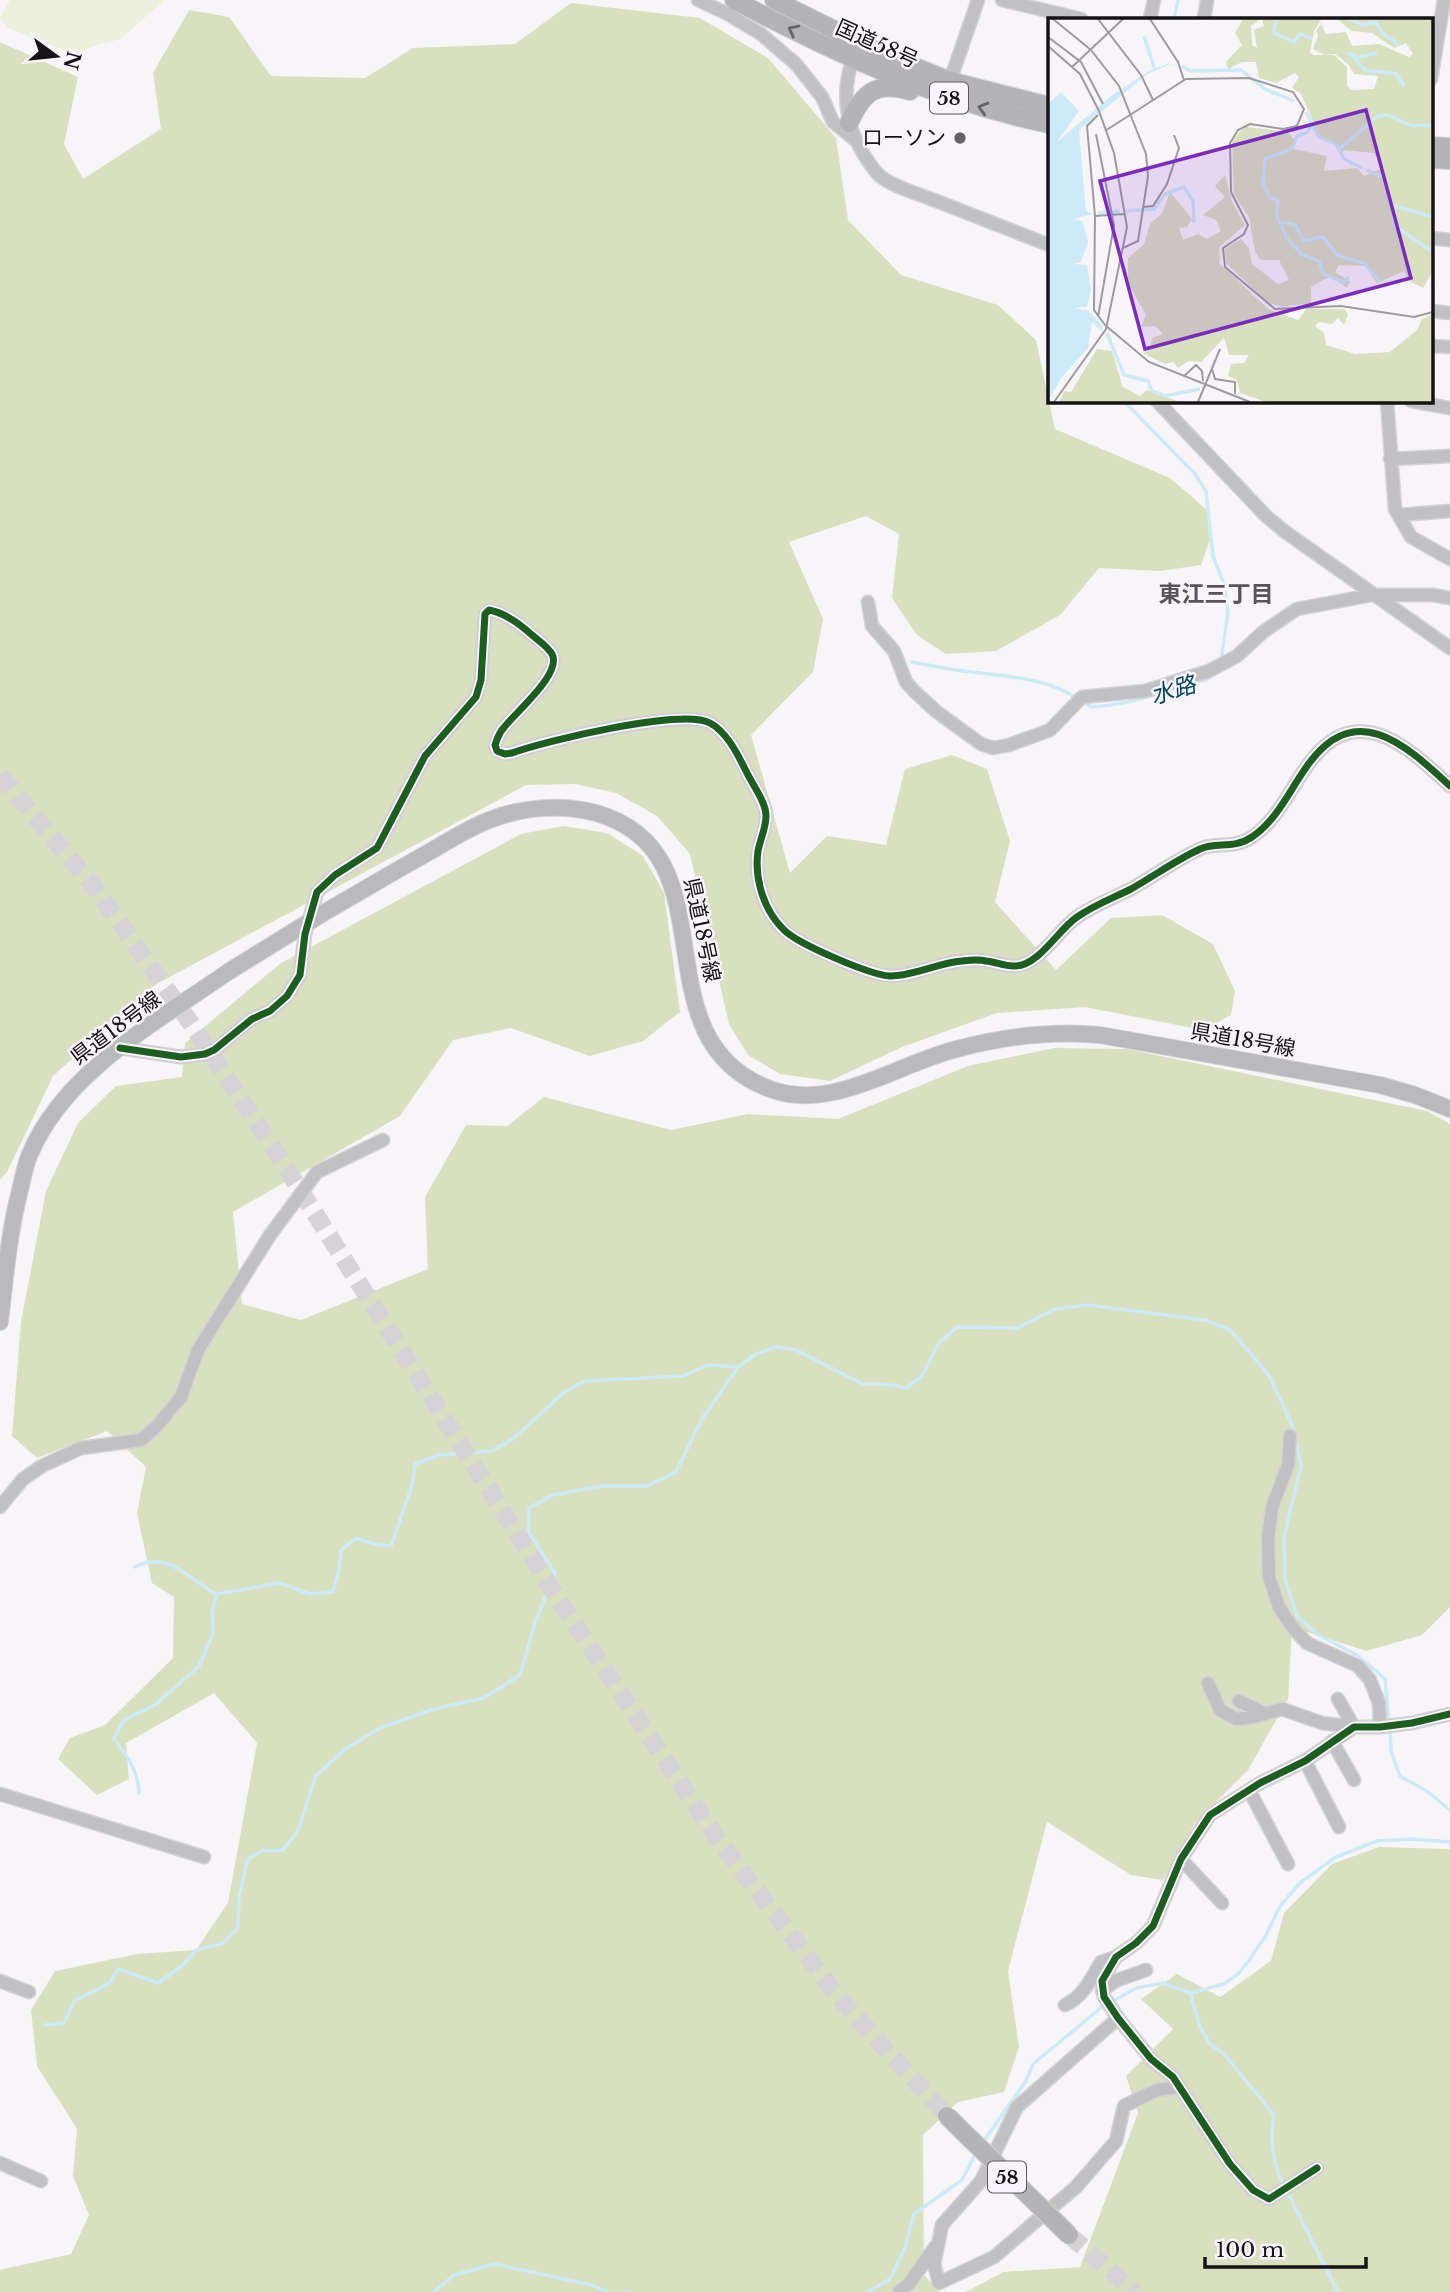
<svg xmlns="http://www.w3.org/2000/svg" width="1450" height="2292" font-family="'Libre Baskerville','Noto Sans JP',serif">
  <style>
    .green { fill: #ecf0dc }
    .forest { fill: #d9e0bf }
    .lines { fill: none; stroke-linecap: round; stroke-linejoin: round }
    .stream { stroke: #cdeaf8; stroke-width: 3.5 }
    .highway-tunnel { stroke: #d6d3d7; stroke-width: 18; stroke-dasharray: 18 9; stroke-linecap: butt }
    .minor-casing { stroke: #d4d2d4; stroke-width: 15 }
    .major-casing { stroke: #d4d2d4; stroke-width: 18 }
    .highway-casing { stroke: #d4d2d4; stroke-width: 20 }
    .minor { stroke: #c1c0c2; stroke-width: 12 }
    .major { stroke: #bababc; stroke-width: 16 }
    .highway { stroke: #b4b4b7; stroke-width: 18 }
    .major-bridge-casing { stroke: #d4d2d4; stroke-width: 18; stroke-linecap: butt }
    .highway-bridge-casing { stroke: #d4d2d4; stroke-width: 20; stroke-linecap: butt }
    .major-bridge { stroke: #bababc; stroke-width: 16 }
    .highway-bridge { stroke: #b4b4b7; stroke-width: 18 }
    .cycleway-casing { stroke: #f9f3fb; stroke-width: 11 }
    .cycleway { stroke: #1b5e20; stroke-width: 7 }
    .oneway { stroke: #656466 }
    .poi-dot { fill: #656265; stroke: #f9f3fb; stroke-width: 2.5 }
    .labels { text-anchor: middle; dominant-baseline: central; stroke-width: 5; stroke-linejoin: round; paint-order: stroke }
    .shield { fill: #f9f3fb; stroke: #5a565b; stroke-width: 2 }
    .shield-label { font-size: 19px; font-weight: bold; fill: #161316 }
    .street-label { font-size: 21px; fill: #161316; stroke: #f9f3fb }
    .poi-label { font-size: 21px; fill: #161316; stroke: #f9f3fb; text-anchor: end }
    .neighbourhood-label { font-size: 23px; font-weight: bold; fill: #59545a; stroke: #f9f3fb }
    .water-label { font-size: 23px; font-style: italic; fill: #004559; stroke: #f9f3fb }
    .inset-river { fill: none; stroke: #cdeaf8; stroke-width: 3.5 }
    .inset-road { fill: none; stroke: #9e9b9e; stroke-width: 2 }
    .view { fill: #7b2cbf; fill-opacity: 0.15; stroke: #7b2cbf; stroke-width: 3.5 }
    .inset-edge { fill: none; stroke: #161316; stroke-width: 3.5 }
  </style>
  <rect width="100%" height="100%" fill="#f8f5f9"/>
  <path class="green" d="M10,0H164L121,39L97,45L74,54L8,28L0,18Z"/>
  <path class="forest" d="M571,3L700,18L768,58L836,138L848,220L901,275L998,305L1036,340L1055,429L1170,478L1206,509L1212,534L1201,565L1160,571L1099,568L1060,615L996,651L946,654L917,635L892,598L899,534L866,516L789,542L823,619L813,672L751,735L790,873L827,836L886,845L905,769L952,755L987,769L1010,841L995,902L1056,970L1111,918L1162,915L1213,944L1235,991L1231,1015L1203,1030L1085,1007L997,1013L902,1047L830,1081L780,1074L748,1055L729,1024L690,854L657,816L616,793L575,784L526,785L155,985L53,1076L7,1172L0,1180V42L78,77L64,144L83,179L161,129L153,73L189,10L229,17L271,76L365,78L413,48L515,44Z
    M563,826L607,833L643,856L664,893L680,1012L643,1041L590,1056L511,1028L453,1040L400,1116L233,1212L242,1304L301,1320L428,1269L425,1197L466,1125L507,1126L544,1097L671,1130L748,1114L838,1119L968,1066L1054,1048L1127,1049L1427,1111L1450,1124V1607L1422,1635L1366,1651L1292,1627L1288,1699L1248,1770L1194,1824L1163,1880L1131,1875L1047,1822L1008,1971L1019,2047L1004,2092L958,2102L923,2135L924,2275L939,2292H0V2270L71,2254L89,2215L73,2176L77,2129L37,2066L31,2010L55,1971L137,1954L196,1950L228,1903L257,1743L214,1693L126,1743L129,1779L97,1795L58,1759L70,1738L105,1725L173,1658L174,1597L152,1583L137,1513L146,1467L107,1431L37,1458L12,1436L21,1322L46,1191L78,1123L116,1086L182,1077L185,1043L281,963L521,834Z
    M1379,1847L1450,1849V2292H966L1003,2272L1080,2267L1138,2113L1126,2076L1173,2029L1141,1999L1177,1974L1220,1997L1271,1961L1284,1913L1332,1864Z"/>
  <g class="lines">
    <path class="stream" d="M1174,19L1178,0
      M1124,401L1195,474L1206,491L1213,556L1224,584L1228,612L1221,661
      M912,662C932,666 952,670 972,672C1008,677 1045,677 1076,698
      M1192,682L1206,680L1211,676
      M1083,702L1091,707C1115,705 1137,702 1159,693
      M135,1567C168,1550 188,1579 216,1594
      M1390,1730L1391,1751L1400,1776L1428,1792L1450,1810
      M139,1793C139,1772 126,1755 114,1738L124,1720L155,1705L199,1666L213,1634L212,1612L217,1594L279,1583L310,1594L333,1592L339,1570L341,1550L356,1538L375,1544L391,1546L412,1485L415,1464L439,1455L491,1451L513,1439L563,1393L584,1381L683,1376L708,1365L738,1367L756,1354L776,1347L796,1350L863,1384H884L906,1388L922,1376L938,1344L957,1327L1017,1328L1055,1309L1088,1305L1205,1320L1230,1330L1269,1375L1293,1427L1301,1466L1284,1537L1285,1579L1297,1616L1318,1635L1357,1655L1385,1679L1389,1722
      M1190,1993L1200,2027L1210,2044L1224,2054L1274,2115C1270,2139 1272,2162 1283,2184
      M45,2025L64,2023L75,2000L109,1984L118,1969L158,1983L182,1966L196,1950L223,1943L238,1928L239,1896L248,1859L262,1851L283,1850L299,1829L315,1777L345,1749L382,1727L431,1710L484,1698L520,1675L535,1623L555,1573L529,1533V1508L553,1495L602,1486H647L676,1472L702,1419L738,1367
      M983,2142L1026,2081L1033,2064L1102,2007L1136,1988L1163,1983L1190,1993L1224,1984L1238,1974L1247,1963L1265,1937L1280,1906L1301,1882L1336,1857L1377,1841L1410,1839L1450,1842
      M1287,2191L1338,2292
      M434,2292L454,2275L494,2264L592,2285L607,2292
      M625,2292H626
      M868,2292L890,2279L905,2248L914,2214L962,2180L977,2151"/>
    <path class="highway-tunnel" d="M0,775L94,887L192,1025L285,1166L557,1597L716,1837L839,1998L947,2116
      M1069,2235L1135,2292"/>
    <g class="minor-casing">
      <path id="minor" d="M698,0L728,14L761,34L783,53L796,64L822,97L833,122L854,139
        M1002,0L1081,19
        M1150,19L1154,0
        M1204,19L1207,0
        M855,53C841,88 844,122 864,155C869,162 873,170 880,176C895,188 917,193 934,200C973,215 1011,230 1049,245
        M1431,79L1444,0
        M950,81L978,0
        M1431,238L1450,240
        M1431,311L1450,313
        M1431,346L1450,347
        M1157,401L1265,515L1284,531L1450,648
        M1387,401L1395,509L1411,537L1450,559
        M1411,401L1450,408
        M1390,459L1450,456
        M1399,515L1450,511
        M868,602L872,626L894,651L906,682L915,692L937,712L981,744L993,748L1009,745L1050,730L1082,697L1145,691L1209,671L1237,656L1263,632L1297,609L1372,595H1433L1450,598
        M120,1048L181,1057L205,1054L214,1050L252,1019L270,1011L287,996L300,975L305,934L317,892L335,875L377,848L425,756L476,697L481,680L485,614L489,610C505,613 520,624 532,635C538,640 548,647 552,654C563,674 512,715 502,730C498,735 497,740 495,745L497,751L505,754L512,753C545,741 682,708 710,723C727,732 738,755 746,771C752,784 766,802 766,816C766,828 760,840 758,851C754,879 764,911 784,930C798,944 870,975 890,976C915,976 937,963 962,961C970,960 978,959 986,961C996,962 1006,967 1016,966C1039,965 1058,930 1077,917C1094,905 1113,898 1131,889C1154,876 1176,860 1200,849C1217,841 1232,850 1252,837C1276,821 1289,792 1305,769C1353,697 1404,743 1450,786
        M1290,1436L1288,1465L1272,1507L1268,1538L1269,1577L1279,1607L1292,1627L1307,1643L1358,1666L1370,1680L1379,1703L1380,1727
        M0,1507L23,1479L42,1466L81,1448L141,1440L157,1426L181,1397L198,1350L270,1235L317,1172L383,1140
        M1208,1683L1220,1710L1236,1719L1254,1717L1282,1709L1322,1723L1354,1727
        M1338,1699L1354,1727
        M1239,1701L1266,1714
        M1332,1741L1354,1780
        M1305,1761L1339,1827
        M1249,1790L1288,1864
        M0,1794L204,1857
        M1181,1859L1222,1903
        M0,1981L29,1992
        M1102,1991L1115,1981L1146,1970
        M1065,2005C1083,1997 1091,1979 1101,1962L1116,1957
        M1118,2018L1017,2107L981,2181L942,2225L934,2264L939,2283L994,2257L1076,2187L1116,2141L1124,2106L1157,2090L1180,2087
        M0,2163L41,2181
        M1317,2168L1269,2199L1253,2190L1230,2164L1173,2077L1151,2059L1118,2018L1104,1997L1102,1981L1116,1957L1136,1943L1153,1926L1181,1859L1210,1815L1260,1783L1305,1761L1354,1727H1380L1412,1723L1450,1714
        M899,2292L909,2284L935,2247"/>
    </g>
    <g class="major-casing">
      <path id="major" d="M325,912C360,892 395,871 431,851C450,840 470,827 492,819C524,807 563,804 596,813C737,853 633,1038 770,1089C831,1112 896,1065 953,1050C1001,1037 1050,1030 1100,1035L1380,1085L1415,1095L1450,1109
        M0,1322C5,1278 9,1233 20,1190C23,1178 25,1165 30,1154C64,1072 158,1021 228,972"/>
    </g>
    <g class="highway-casing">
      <path id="highway" d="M734,0C835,53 937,101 1049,124
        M774,0L881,53L950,81L1049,106
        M849,123C863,92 876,81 910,91
        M1431,146L1450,147
        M1431,159L1450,160"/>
    </g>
    <use href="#minor" class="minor"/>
    <use href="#major" class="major"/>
    <use href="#highway" class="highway"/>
    <g class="major-bridge-casing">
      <path id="major-bridge" d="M228,972L325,912"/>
    </g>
    <g class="highway-bridge-casing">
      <path id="highway-bridge" d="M947,2116L1069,2235"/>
    </g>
    <use href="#major-bridge" class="major-bridge"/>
    <use href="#highway-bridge" class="highway-bridge"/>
    <g class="cycleway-casing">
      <path id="cycleway" d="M120,1048L181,1057L205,1054L214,1050L252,1019L270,1011L287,996L300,975L305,934L317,892L335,875L377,848L425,756L476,697L481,680L485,614L489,610C505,613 520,624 532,635C538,640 548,647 552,654C563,674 512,715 502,730C498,735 497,740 495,745L497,751L505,754L512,753C545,741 682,708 710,723C727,732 738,755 746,771C752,784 766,802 766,816C766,828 760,840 758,851C754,879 764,911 784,930C798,944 870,975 890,976C915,976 937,963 962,961C970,960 978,959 986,961C996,962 1006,967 1016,966C1039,965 1058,930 1077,917C1094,905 1113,898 1131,889C1154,876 1176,860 1200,849C1217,841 1232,850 1252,837C1276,821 1289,792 1305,769C1353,697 1404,743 1450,786
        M1317,2168L1269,2199L1253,2190L1230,2164L1173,2077L1151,2059L1118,2018L1104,1997L1102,1981L1116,1957L1136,1943L1153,1926L1181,1859L1210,1815L1260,1783L1305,1761L1354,1727H1380L1412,1723L1450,1714"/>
    </g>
    <use href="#cycleway" class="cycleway"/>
  </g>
  <defs><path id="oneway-chevron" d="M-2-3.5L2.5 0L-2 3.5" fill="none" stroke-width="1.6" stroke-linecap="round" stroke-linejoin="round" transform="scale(1.75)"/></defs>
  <g class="oneway">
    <use href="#oneway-chevron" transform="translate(793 30) rotate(-153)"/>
    <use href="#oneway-chevron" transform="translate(983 108) rotate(-164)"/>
  </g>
  <circle class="poi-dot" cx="960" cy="138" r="7"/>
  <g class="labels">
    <g class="shield">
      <rect x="930" y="82.5" width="38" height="31" rx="5"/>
      <rect x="988" y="2161.5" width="38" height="31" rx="5"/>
    </g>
    <g class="shield-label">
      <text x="949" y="98">58</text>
      <text x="1007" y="2177">58</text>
    </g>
    <g class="street-label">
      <text transform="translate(877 44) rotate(24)">国道58号</text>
      <text transform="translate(702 930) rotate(78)">県道18号線</text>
      <text transform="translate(116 1028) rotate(-37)">県道18号線</text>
      <text transform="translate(1243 1040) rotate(10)">県道18号線</text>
    </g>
    <g class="poi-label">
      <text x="946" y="138">ローソン</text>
    </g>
    <g class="neighbourhood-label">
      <text x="1216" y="594">東江三丁目</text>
    </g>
    <g class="water-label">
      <text transform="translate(1173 690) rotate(-17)">水路</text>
    </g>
  </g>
  <g transform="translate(1048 18)">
    <rect width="385" height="385" fill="#f8f5f9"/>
    <path d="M195,1H213L203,8L204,27L209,30L206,12L216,8L214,1H271L278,16L298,14L304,28L331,26L361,39L365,36L358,25L346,30L324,15L304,13L289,1H385V253L375,270L361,263L356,253L329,265L317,248L291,247L287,254L302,264L299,270L284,259L277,261L263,269V285L234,289L219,284L178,245L177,230L193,221L201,230L204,246L230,266L241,262L231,242H213L207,234L201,199L186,176L184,122L197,109L238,113L246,121V131L279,138L276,153L309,150L316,158L334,150L326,135L296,132L293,137L291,127L272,119L253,76L244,70L251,59L247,55L228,65L211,60L208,44H194L180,51L178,44L194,27L187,15ZM273,2V6L268,13L270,17L265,31L276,37L287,36L300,46L306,56L330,58L326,71L304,72L299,68V49L286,37H266L262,35L266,13ZM177,157L184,184L197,207L171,229L172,246L220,291L250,302L258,291H296L300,296L296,307L290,300L284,306L271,304L267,308L276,315L278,327L307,336L342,334L369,312L374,301L385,296V384H218L192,375L189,362L180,358L183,346L196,345L201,337H181L176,320L153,344L140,343L130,350L125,344L117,346L95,335L102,331L104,320L115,316L107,308L93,309L98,297L80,265V240L96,226L102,206L114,195L122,174L144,201L139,209L131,210L135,222L150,216L159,221L173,213L168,202L155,197L177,179L167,168ZM49,331L64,333L75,369L92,378L99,372L132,384H11L16,373L23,374Z" fill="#d9e0bf" fill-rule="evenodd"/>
    <path d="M119,46L136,49L120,47L98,57L31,112L38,193L45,196L26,201L35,204L40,224L33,244L25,246L39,247L43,271L39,289L25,290L41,293L55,308L53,312L44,304L40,330L14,359L0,383V86L13,74L31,93L9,124L63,78L101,53Z" fill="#cdeaf8"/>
    <path class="inset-river" d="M228,1L226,15L246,24L252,16L264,21M302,1L315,7L328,4L334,15L351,27M96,18L107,52M300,35L311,39L329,35M303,36L317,52L348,56L356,68M134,48L142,53L193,52L217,71L246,83M258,94L271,119L288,126L296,141L314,150M265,103L260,114L249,118L244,131L217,141L215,164L221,179L230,183L229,199L239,220L254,237L271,243L275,256L295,264L301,259M291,131L330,98L340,97L364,108L385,107M319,152L336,160L343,187L385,199M344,187L347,208L385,234M78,193L106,191L117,176L136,169L145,183L146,205M50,195L72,193M235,204L247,207L256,223L275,219L289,237L316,245L331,263M59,315L76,357L100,363L104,373L117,378L152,371"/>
    <path class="inset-road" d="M5,1L43,32M50,1L93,57L105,82M102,1L130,44L136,62M0,19L33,44L55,86M0,28L32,56L51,93L66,135L79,209L58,311L6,384M43,32L71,68L98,136L100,158L90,223L75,230M24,49L75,1M50,97L39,108L47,198L46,292L57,307M57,113L138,61L201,60L245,74L256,91L249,108L235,111L202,106L190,112L182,125L183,174L200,207L196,216L175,230L177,249L227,291L293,288L366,299L385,294M48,116L66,207L50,299M95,189L105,188L119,166L131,130L126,117M47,198L76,196M57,307L101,344L202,384M164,351L167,361L187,364V376M136,358L148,347L154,353L155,363M150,384L172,331"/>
    <path class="view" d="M318,92L363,260L97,331L52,163Z"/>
    <rect width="385" height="385" class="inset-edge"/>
  </g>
  <g transform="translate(56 56) rotate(105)" stroke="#f9f3fb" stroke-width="5" paint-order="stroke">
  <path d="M0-5L12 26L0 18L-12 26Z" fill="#161316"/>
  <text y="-10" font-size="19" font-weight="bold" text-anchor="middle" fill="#161316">N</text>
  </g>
  <path d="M1205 2257v10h161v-10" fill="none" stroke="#161316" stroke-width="3.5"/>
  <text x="1216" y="2257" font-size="21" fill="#161316" stroke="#f9f3fb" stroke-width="5" paint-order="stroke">100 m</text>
</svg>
